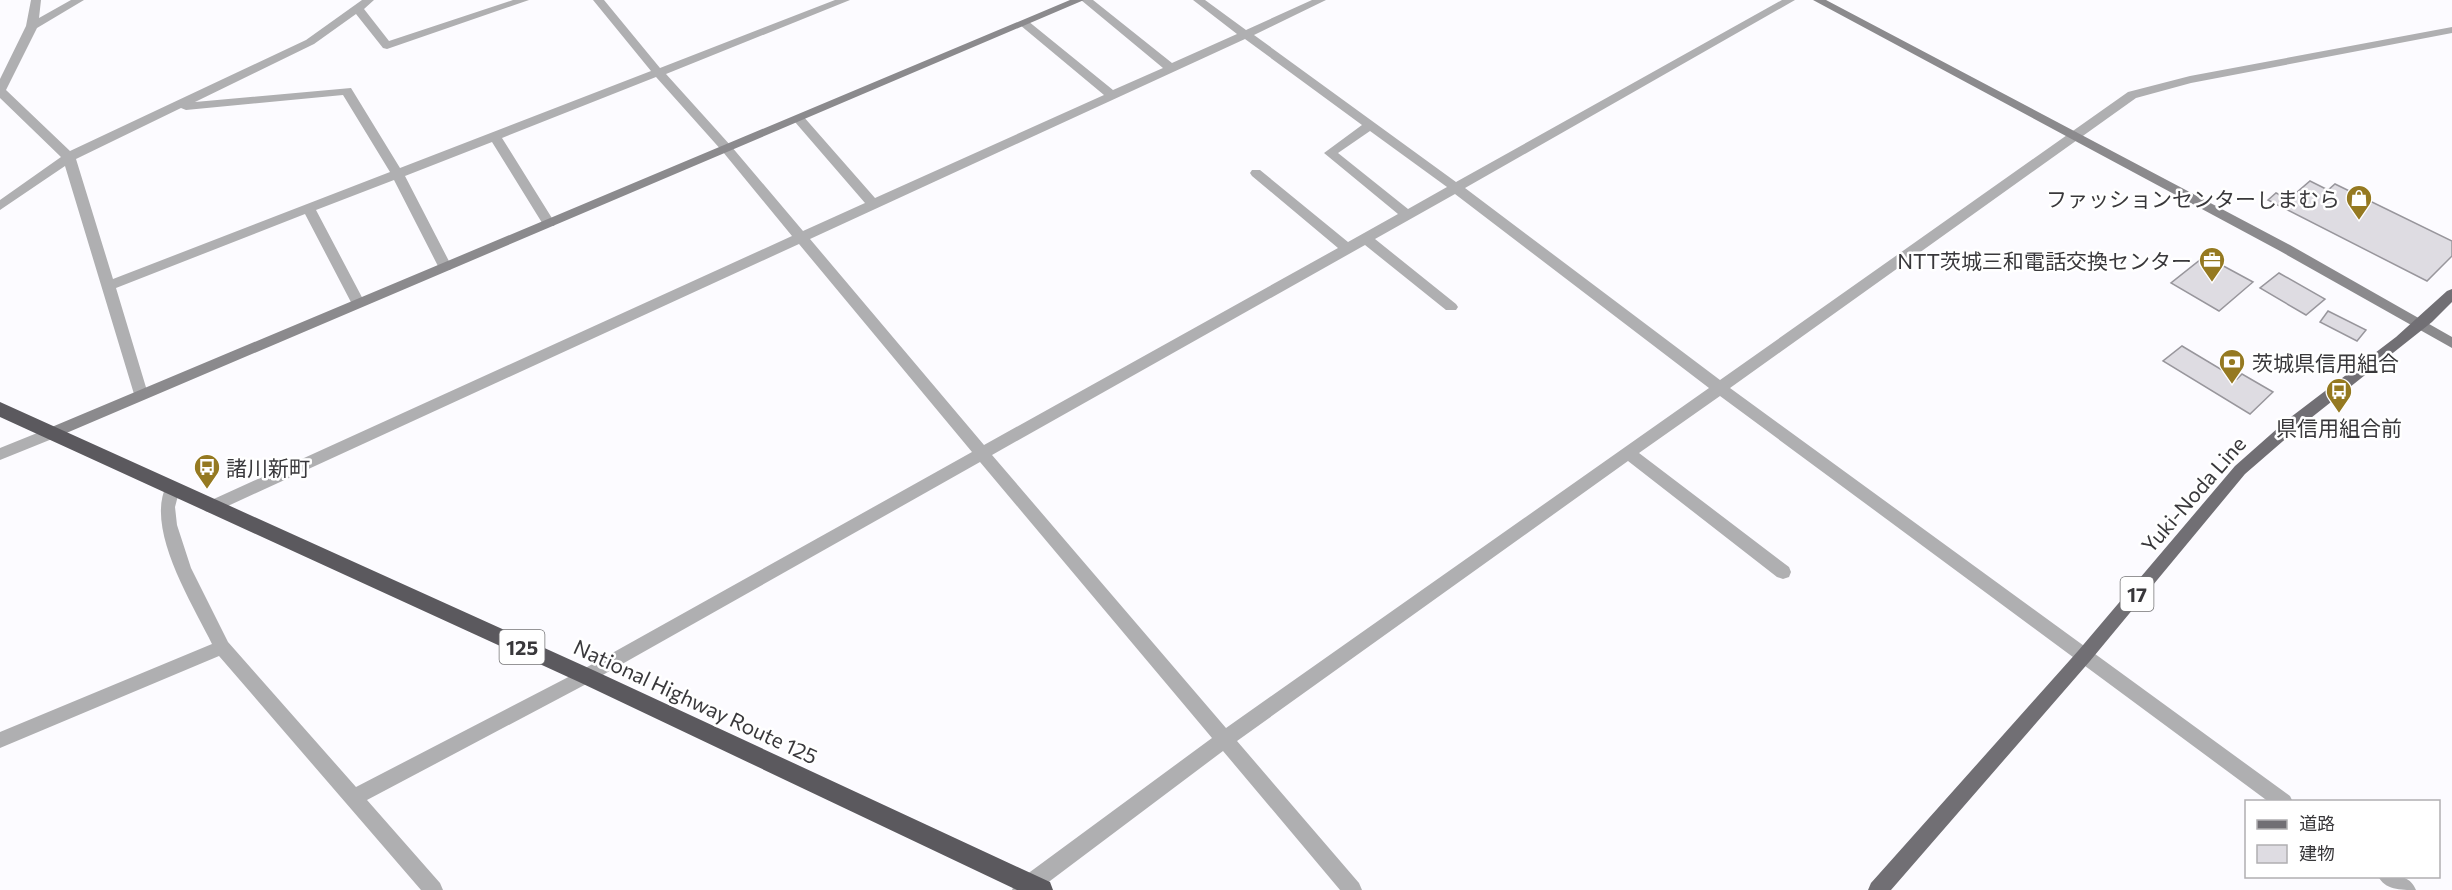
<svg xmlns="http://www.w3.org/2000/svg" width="2452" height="890" font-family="Commissioner,'Noto Sans JP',sans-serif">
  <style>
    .building { fill: #dedce2; stroke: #98969c; stroke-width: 1.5 }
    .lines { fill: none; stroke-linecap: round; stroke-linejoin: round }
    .street { fill: #afafb1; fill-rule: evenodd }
    .secondary { fill: #8b8a8d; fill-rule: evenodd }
    .primary { fill: #716f74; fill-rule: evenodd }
    .highway { fill: #5b595e; fill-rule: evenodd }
    .labels { text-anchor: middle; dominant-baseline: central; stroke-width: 5; stroke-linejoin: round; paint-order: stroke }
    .shield { fill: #fff; stroke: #747476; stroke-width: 1.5 }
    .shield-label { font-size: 20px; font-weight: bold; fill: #39383b }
    .poi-label { font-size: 21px; fill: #39383b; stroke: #fff; text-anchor: end }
    .street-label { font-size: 21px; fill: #39383b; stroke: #fff }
  </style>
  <rect width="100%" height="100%" fill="#fcfbff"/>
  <path class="building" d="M2310,181L2328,190L2335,184L2452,241V256L2427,281L2268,200L2276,193L2289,199Z
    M2205,256L2253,282L2219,311L2171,283Z
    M2279,273L2325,299L2306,315L2260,288Z
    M2328,311L2366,330L2357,341L2320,322Z
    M2182,346L2237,379L2242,374L2273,392L2250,414L2163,361Z"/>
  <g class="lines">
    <path class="street" d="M31,0H41L39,18L71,0H84L37,28L6,90L70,151L306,40L362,0H374L364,9L389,41L513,0H529L387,49L383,48L356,14L314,44L195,102L351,88L400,168L651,71L593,0H604L660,68L835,0H850L666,74L731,146L803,231L865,203L795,122V116H803L875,198L1104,95L1020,25V21H1028L1113,90L1163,68L1081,0H1093L1172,63L1237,34L1193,0H1205L1246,30L1312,0H1326L1254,35L1456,182L1782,0H1795L1465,188L1720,380L2128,92L2190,76L2452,27V33L2191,83L2136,98L1730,388L2290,796L2293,802H2269L1720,396L1639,453L1789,567L1791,572L1789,577L1783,579L1777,577L1628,461L1237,741L1359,883L1362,890H1340L1223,751L1038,890H1012L1015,883L1212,738L980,462L592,681L367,800L440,883L443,890H421L219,656L0,748V732L212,644C192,603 144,528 167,484H177L180,488L175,507L177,525L191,568L228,642L356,787L580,671L972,452L799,244L217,511L211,513L205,511L203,507L205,503L792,236L723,152L656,77L502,138L555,223L554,226H544L492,142L405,176L452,267L450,270H440L394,180L316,210L365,303L363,306H353L305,214L116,288L148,394L146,398H136L134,394L65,166L0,210V200L61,157L0,98V79L26,26ZM1245,39L1362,125L1324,153L1398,214L1348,242L1260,170H1252L1250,173L1252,176L1338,248L984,445L810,239ZM343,95L390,172L113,279L76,159L181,108L186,110ZM1370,131L1447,187L1408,209L1338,153ZM1455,194L1709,388L1226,728L992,455L1365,245L1446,310H1456L1458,307L1456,304L1375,239Z
      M52,427L57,429L59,433L57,437L0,460V448Z
      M2378,876C2393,876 2409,873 2416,890C2400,890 2385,890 2378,876Z"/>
    <path class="secondary" d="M1070,0H1084L57,437H47L45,433L47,429Z
      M1813,0H1826L2290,245L2452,337V348L2280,251Z"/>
    <path class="primary" d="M2452,289V302L2432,322L2297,429L2245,474L2090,661L1891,890H1868L1871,883L2078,651L2235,466L2287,420L2396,337L2447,291Z"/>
    <path class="highway" d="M0,402L593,670L1050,882L1053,890H1017L579,682L0,417Z"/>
  </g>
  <defs>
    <g id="shop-pin" transform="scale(1.35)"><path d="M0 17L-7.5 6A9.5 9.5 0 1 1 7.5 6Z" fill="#957921" stroke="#fff"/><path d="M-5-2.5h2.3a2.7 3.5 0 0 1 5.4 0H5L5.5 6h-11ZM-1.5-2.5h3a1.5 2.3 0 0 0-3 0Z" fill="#fff"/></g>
    <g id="office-pin" transform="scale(1.35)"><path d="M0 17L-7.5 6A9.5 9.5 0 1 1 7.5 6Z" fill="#957921" stroke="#fff"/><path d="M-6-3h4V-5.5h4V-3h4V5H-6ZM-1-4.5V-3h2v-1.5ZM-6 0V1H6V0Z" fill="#fff"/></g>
    <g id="bank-pin" transform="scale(1.35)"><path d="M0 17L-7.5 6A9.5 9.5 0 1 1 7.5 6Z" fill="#957921" stroke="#fff"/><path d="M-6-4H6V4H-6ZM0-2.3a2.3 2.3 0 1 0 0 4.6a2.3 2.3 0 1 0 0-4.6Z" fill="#fff"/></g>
    <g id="bus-pin" transform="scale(1.35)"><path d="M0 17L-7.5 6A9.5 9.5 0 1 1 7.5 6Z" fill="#957921" stroke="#fff"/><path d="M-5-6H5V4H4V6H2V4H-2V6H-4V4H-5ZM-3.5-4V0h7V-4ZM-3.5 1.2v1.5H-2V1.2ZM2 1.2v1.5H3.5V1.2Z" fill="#fff"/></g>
  </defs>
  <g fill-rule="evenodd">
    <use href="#shop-pin" x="2359" y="198"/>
    <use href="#office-pin" x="2212" y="260"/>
    <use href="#bank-pin" x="2232" y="362"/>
    <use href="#bus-pin" x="2339" y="391"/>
    <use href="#bus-pin" x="207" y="467"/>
  </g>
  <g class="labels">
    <g class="shield">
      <rect x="2120.5" y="577" width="33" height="34" rx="4.5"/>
      <rect x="499.5" y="630" width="45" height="34" rx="4.5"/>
    </g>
    <g class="shield-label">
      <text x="2137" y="594">17</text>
      <text x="522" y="647">125</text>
    </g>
    <g class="poi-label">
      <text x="2340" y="198">ファッションセンターしまむら</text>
      <text x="2192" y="260">NTT茨城三和電話交換センター</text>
      <text x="2252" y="362" text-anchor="start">茨城県信用組合</text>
      <text x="2339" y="427" text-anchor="middle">県信用組合前</text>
      <text x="226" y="467" text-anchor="start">諸川新町</text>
    </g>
    <g class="street-label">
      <text transform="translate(2193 494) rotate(-49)">Yuki-Noda Line</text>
      <text transform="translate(696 701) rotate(25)">National Highway Route 125</text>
    </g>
  </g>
  <rect x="2245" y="800" width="195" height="78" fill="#ffffff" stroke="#b0afb1" stroke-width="1.5"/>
  <rect x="2257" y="820" width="30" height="9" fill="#716f74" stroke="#b0afb1" stroke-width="1.5"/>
  <text x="2299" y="830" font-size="18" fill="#39383b">道路</text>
  <rect x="2257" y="845" width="30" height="18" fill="#dedce2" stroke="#b0afb1" stroke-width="1.5"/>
  <text x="2299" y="860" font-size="18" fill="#39383b">建物</text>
</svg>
